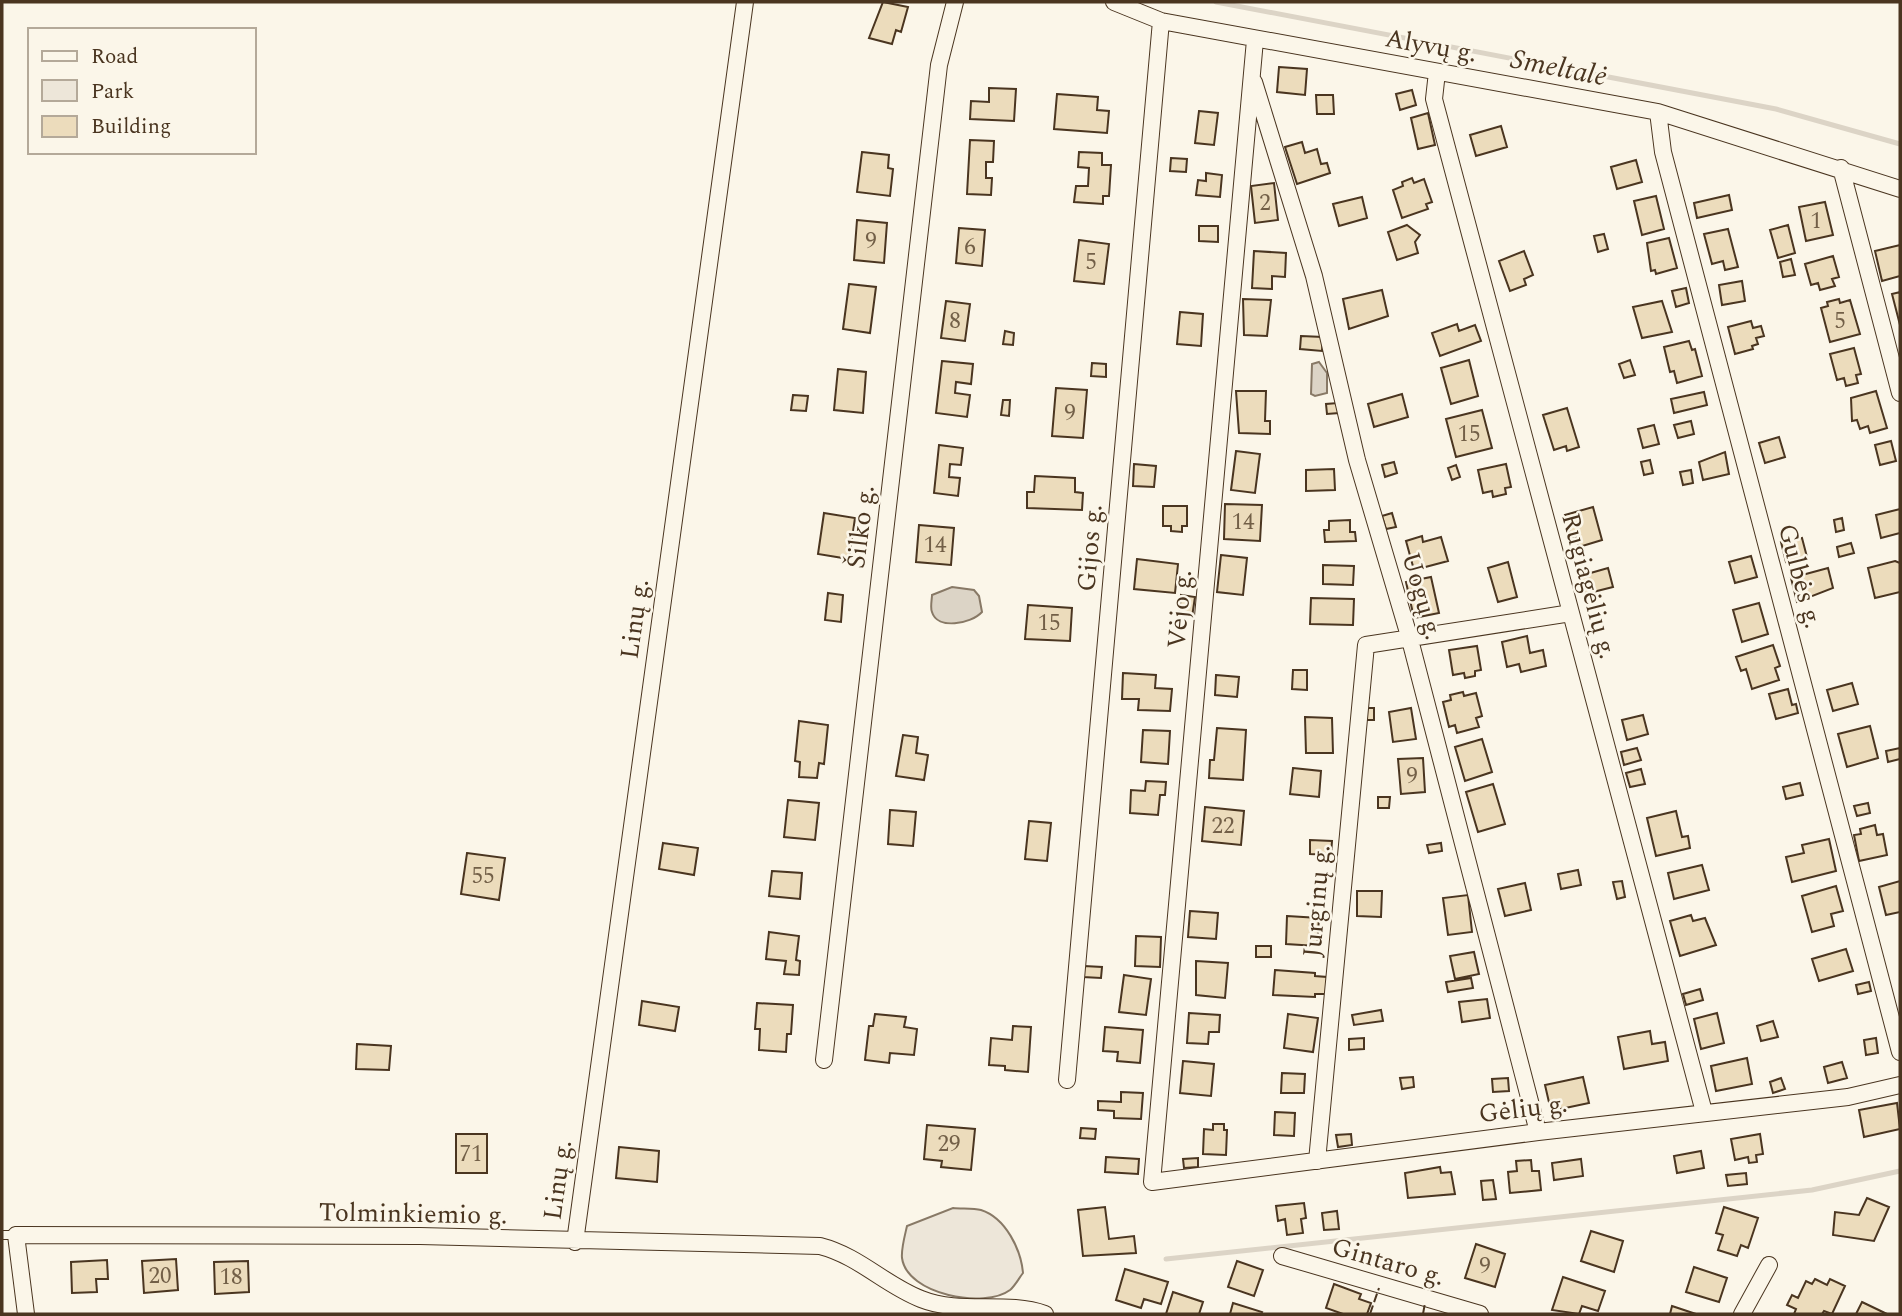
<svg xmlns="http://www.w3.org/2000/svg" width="1902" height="1316" font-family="Spectral,serif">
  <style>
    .green { fill: #ede6d9; stroke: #887966; stroke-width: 2 }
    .water { fill: #dcd4c6; stroke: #887966; stroke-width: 2 }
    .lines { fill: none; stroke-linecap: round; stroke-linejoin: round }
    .stream { stroke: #dcd4c6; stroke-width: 5 }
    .building { fill: #ecdcbc; stroke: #4a3520; stroke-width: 2 }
    .service-casing { stroke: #4a3520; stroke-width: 10 }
    .minor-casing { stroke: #4a3520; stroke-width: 18 }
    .service { stroke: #fbf6e9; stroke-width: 8 }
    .minor { stroke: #fbf6e9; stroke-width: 16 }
    .fence { stroke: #4a3520; stroke-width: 2; stroke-dasharray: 9 3.5; stroke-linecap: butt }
    .labels { text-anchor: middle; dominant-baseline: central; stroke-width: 5; stroke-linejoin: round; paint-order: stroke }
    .number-label { font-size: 23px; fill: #725f47 }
    .street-label { font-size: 26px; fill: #4a3520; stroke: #fbf6e9 }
    .water-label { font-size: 28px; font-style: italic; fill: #4a3520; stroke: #fbf6e9 }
  </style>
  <rect width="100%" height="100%" fill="#fbf6e9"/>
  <path class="green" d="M953,1208C961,1209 973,1208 981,1210C1006,1218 1021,1250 1023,1273C1019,1278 1015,1286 1010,1290C985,1309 907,1295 902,1258C901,1249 905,1235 907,1226Z"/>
  <path class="water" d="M1319,362L1327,373V393L1315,396L1311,394L1312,364Z
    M952,587L974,590L979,596L982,612C971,624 937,630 932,612C930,608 932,599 932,595Z"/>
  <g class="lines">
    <path class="stream" d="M1216,2L1776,109L1900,144
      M1166,1259L1812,1190L1900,1171"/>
  </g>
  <path class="building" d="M883,2L908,7L901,32L896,30L892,44L869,38Z
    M1279,67L1307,69L1305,95L1277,92Z
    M989,88L1016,89L1014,121L970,119L971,101L989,102Z
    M1412,90L1416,105L1400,110L1396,94Z
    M1057,94L1098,97L1097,110L1109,111L1107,133L1054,129Z
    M1316,95H1333L1334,114H1317Z
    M1199,111L1218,113L1214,145L1195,143Z
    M1428,113L1435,145L1418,149L1411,118Z
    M1501,126L1507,147L1476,156L1470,135Z
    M970,140L994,141L993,162H986V178H992L991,195L967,194Z
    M1302,142L1305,153L1317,149L1321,164L1327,163L1330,173L1297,184L1285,147Z
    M862,152L889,155L888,168L893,169L890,196L857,192Z
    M1079,152L1102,153V165H1111L1109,196H1103V204L1074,202L1076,186H1088L1089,168L1078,167Z
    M1171,158L1187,159L1186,172L1170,171Z
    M1636,160L1642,182L1617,189L1611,167Z
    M1206,173L1222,175L1220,197L1196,195L1198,180L1206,181Z
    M1412,178L1414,183L1424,179L1432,202L1426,204L1428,209L1402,218L1393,190L1403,186L1402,182Z
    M1274,183L1278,220L1255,223L1251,186Z
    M1729,195L1732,210L1697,218L1694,203Z
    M1656,196L1664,229L1642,235L1634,201Z
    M1362,197L1367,218L1339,226L1333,204Z
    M1825,202L1833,235L1806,241L1799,207Z
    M857,220L887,223L884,263L854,260Z
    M1407,225L1420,235L1415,242L1418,253L1397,260L1388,232Z
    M1788,225L1795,253L1778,258L1770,230Z
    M1199,226H1218V242L1199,241Z
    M959,228L985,230L982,266L956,263Z
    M1728,229L1738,267L1725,270L1723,261L1712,264L1704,234Z
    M1604,234L1608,249L1598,252L1594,236Z
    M1669,238L1677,268L1656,274L1655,270L1651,271L1647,243Z
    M1079,240L1109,244L1104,284L1074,281Z
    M1900,245V276L1882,281L1875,251Z
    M1254,251L1286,253L1285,277L1272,276V289L1252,288Z
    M1524,251L1533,275L1524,279L1526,285L1510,291L1499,261Z
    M1833,256L1839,277L1832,279L1835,286L1820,290L1818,283L1811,285L1805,264Z
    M1791,259L1795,275L1783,277L1780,262Z
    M1742,281L1745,301L1722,305L1719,285Z
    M849,284L876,287L870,333L843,329Z
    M1686,288L1689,303L1676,307L1672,291Z
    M1382,290L1388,316L1349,329L1343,299Z
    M1900,292V325L1892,294Z
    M1243,299L1271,300L1267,336L1244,335Z
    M1839,299L1840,303L1850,300L1860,334L1830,342L1821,308L1828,306L1827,302Z
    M946,301L970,304L965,341L941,338Z
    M1662,301L1672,332L1642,338L1633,307Z
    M1180,312L1203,314L1201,346L1177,344Z
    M1751,321L1753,328L1761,326L1764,336L1756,338L1758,344L1752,346L1753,349L1735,354L1728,327Z
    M1457,324L1459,331L1475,325L1481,341L1440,356L1432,333Z
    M1005,331L1014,333L1013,345L1003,344Z
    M1301,336L1323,337L1322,351L1300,349Z
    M1689,341L1692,350L1695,349L1702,376L1677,383L1674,371L1670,372L1664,347Z
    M1854,348L1861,374L1856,375L1858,383L1846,386L1844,378L1837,380L1830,354Z
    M1469,360L1478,396L1451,404L1441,368Z
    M1630,360L1635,375L1624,378L1619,364Z
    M942,361L973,364L971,384L956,382L955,393L970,395L967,417L936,413Z
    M1092,363L1106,364V377L1091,376Z
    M838,369L866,372L863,413L834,410Z
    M1056,388L1087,390L1083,438L1052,436Z
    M1236,391H1266L1265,421H1270V434L1239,433Z
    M1876,391L1887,428L1870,433L1868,426L1860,429L1857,420L1852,421L1851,398Z
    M1704,392L1707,405L1674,413L1671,399Z
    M1402,394L1408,417L1374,427L1368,404Z
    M793,395L808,396L806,411L791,410Z
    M1003,400H1010L1009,416L1001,415Z
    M1338,403L1339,413L1327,414L1326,404Z
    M1567,408L1579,447L1567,451L1566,446L1554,450L1543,415Z
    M1482,410L1492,448L1456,457L1446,419Z
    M1691,421L1694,434L1678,438L1674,425Z
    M1654,425L1659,444L1643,448L1638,429Z
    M1779,437L1785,457L1765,463L1759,443Z
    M1891,441L1896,461L1880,465L1875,445Z
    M939,445L963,448L961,465L950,464L949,477L960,478L958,496L934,493Z
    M1236,451L1260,454L1255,493L1231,490Z
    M1725,452L1729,474L1703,480L1699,462Z
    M1650,460L1653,473L1644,475L1641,462Z
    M1394,462L1397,473L1385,477L1382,465Z
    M1134,464L1156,466L1154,487L1133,486Z
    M1506,464L1511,487L1505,488L1506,494L1493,497L1492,491L1483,493L1478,470Z
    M1456,465L1460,477L1452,480L1448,468Z
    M1334,469L1335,490L1306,491V470Z
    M1691,470L1693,483L1683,485L1680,472Z
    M1035,476L1075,478V492L1083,493L1082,510L1027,508V492H1034Z
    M1225,504L1262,505L1260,541L1224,539Z
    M1163,506H1187V526H1182V532L1171,531V526H1163Z
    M1593,507L1602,540L1579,547L1576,536L1571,537L1565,515Z
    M1900,509V533L1881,538L1876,515Z
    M824,513L855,518L849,559L818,554Z
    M1392,513L1396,527L1386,529L1382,516Z
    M1842,518L1844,530L1836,532L1834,520Z
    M1350,520V532H1355L1356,541L1325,542L1324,530H1329V521Z
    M919,525L954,528L951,565L916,562Z
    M1422,536L1423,542L1441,537L1448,561L1414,570L1406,541Z
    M1802,538L1807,557L1786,562L1781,542Z
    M1851,543L1854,553L1839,557L1837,547Z
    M1221,555L1247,558L1243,595L1217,592Z
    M1751,556L1757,577L1735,583L1729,562Z
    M1137,559L1178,564L1175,593L1134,589Z
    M1895,561L1900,563V592L1875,598L1868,568Z
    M1508,562L1517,597L1498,602L1488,568Z
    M1323,565L1354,566L1353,585L1323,584Z
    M1608,568L1613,587L1585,594L1580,576Z
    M1828,568L1833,588L1797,602L1791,578Z
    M1431,577L1439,613L1414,618L1406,582Z
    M828,593L843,595L841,622L825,620Z
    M1181,595L1195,597L1192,617L1179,615Z
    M1311,598L1354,599L1353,625L1310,624Z
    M1759,603L1768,634L1742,642L1733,610Z
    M1028,605L1072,608L1070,641L1025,639Z
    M1527,636L1530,653L1543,650L1546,666L1521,672L1519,664L1507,667L1502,642Z
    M1773,645L1780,666L1775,668L1779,680L1752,689L1746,669L1741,671L1736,657Z
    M1477,646L1481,670L1475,671V676L1465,678L1464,673L1453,675L1449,650Z
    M1293,670H1307V690L1292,689Z
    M1123,673L1156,675L1155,688L1172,689L1170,711L1138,710L1139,699H1122Z
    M1216,675L1239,677L1237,697L1215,695Z
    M1852,683L1858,704L1833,711L1827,690Z
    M1788,689L1792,705L1796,704L1798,713L1776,719L1769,694Z
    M1463,692L1464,696L1476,693L1482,716L1476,718L1479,727L1457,733L1455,725L1449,727L1443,702L1451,700L1450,695Z
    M1365,708H1374V720H1366Z
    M1411,708L1416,739L1393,742L1389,712Z
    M1643,715L1648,734L1627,740L1622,720Z
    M1305,717L1332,718L1333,753H1306Z
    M799,721L828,725L824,764L819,763L817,778L799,777L800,762L795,761Z
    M1870,726L1878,758L1847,767L1838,734Z
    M1217,728L1246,730L1243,780L1209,778L1210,760H1214Z
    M1143,730L1170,731L1168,764L1141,762Z
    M903,735L918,737L916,753L928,755L924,780L896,776Z
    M1482,739L1492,772L1465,781L1455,747Z
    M1637,748L1641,760L1624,765L1621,752Z
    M1900,748V759L1888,762L1886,751Z
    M1423,758L1425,792L1401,794L1398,759Z
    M1293,768L1321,771L1319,797L1290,794Z
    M1641,769L1645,784L1630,787L1626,773Z
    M1146,781L1166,782L1165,795H1160L1158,815L1130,813L1131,790L1145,791Z
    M1800,783L1803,795L1786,799L1783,787Z
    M1493,784L1505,824L1478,832L1466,792Z
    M1378,797H1390L1389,808H1378Z
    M788,800L819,803L815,840L784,837Z
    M1868,803L1870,813L1857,816L1854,806Z
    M1205,807L1244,811L1241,845L1202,841Z
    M890,810L916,812L913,846L888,844Z
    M1676,811L1682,837L1688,836L1690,848L1656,856L1647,818Z
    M1029,821L1051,823L1047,861L1025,859Z
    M1875,825L1877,835L1883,834L1887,855L1859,861L1854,835L1861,834L1860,829Z
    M1829,839L1836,871L1792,882L1786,857L1804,853L1802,845Z
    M1310,840L1332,841L1331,855L1310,854Z
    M663,843L698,848L694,875L659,869Z
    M1441,843L1442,851L1429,853L1427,845Z
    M467,853L505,858L499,900L461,894Z
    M1702,865L1709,890L1674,899L1668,873Z
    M1578,870L1581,885L1561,889L1558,874Z
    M772,871L802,873L800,899L769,896Z
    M1622,881L1625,897L1617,899L1613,882Z
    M1900,881V912L1886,915L1879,887Z
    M1525,883L1531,910L1505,916L1498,889Z
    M1836,886L1843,911L1831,914L1834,926L1812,932L1802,896Z
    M1357,891H1382L1381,917L1357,916Z
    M1468,895L1472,932L1448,935L1443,898Z
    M1190,911L1218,913L1216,939L1188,937Z
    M1691,915L1693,921L1705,918L1716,945L1680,956L1670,921Z
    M1287,916L1319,918L1317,946L1286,944Z
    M769,932L799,936L796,960L800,961L799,975L784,974L786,961L766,959Z
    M1136,936L1161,937L1160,967L1135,966Z
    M1256,946H1271V957H1256Z
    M1846,949L1853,971L1819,981L1812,959Z
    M1474,952L1479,974L1455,979L1450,956Z
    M1196,961L1228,963L1225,998L1196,995Z
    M1084,966L1102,967L1101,978L1083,977Z
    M1275,970L1315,973V976L1327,977L1326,994H1315V997L1273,995Z
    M1124,975L1151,979L1146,1015L1119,1012Z
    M1471,978L1473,988L1448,992L1446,982Z
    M1869,982L1871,991L1858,994L1856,985Z
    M1700,989L1703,1000L1686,1005L1683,994Z
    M1487,999L1490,1018L1462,1022L1459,1002Z
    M642,1001L679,1007L675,1031L639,1025Z
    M757,1003L793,1005L791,1034H787L786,1052L759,1050L760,1029H755Z
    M1381,1010L1383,1021L1354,1025L1352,1015Z
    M1189,1013L1220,1015L1219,1032H1209L1208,1044L1187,1043Z
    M1717,1013L1724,1043L1701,1049L1694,1019Z
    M875,1014L906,1017L904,1027L917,1029L914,1055L890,1053L889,1063L865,1060L869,1026H873Z
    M1288,1014L1318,1018L1313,1052L1284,1048Z
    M1773,1021L1778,1037L1761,1041L1757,1026Z
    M1013,1026L1031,1027L1028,1072L1005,1070V1066L989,1065L991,1038L1012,1040Z
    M1105,1027L1143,1030L1140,1063L1117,1061L1118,1052L1103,1051Z
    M1650,1031L1652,1044L1665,1042L1668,1061L1624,1069L1618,1037Z
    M1364,1038V1049L1349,1050V1039Z
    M1876,1038L1878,1053L1866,1055L1864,1040Z
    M357,1044L391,1046L389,1070L356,1069Z
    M1747,1058L1752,1084L1716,1091L1711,1066Z
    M1183,1061L1214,1064L1211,1096L1180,1093Z
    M1842,1062L1847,1078L1828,1083L1824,1067Z
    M1282,1073L1305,1074L1304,1093H1281Z
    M1413,1077L1414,1087L1402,1089L1400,1078Z
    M1583,1077L1589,1103L1551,1111L1545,1085Z
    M1508,1078L1509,1091L1493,1092L1492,1079Z
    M1781,1078L1785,1089L1773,1093L1770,1082Z
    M1121,1092L1143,1093L1141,1119L1114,1118V1111L1098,1110V1101L1121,1102Z
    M1897,1103L1900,1129L1864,1137L1859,1110Z
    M1275,1112L1295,1113L1294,1136L1274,1135Z
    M1213,1124H1224V1130H1227L1226,1155L1203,1154L1204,1129L1213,1130Z
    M927,1125L975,1129L971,1170L941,1167L942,1161L924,1159Z
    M1081,1128L1096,1129L1095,1139L1080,1138Z
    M456,1134H487V1173H456Z
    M1351,1134L1352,1145L1338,1147L1336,1135Z
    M1760,1134L1763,1154L1756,1155L1757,1162L1749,1163L1748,1157L1735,1160L1731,1139Z
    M619,1147L659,1151L657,1182L616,1178Z
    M1701,1151L1704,1168L1677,1173L1674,1156Z
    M1106,1157L1139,1159L1138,1174L1105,1172Z
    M1198,1158V1167L1184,1168L1183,1159Z
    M1581,1159L1583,1176L1554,1180L1552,1163Z
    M1531,1160L1532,1171H1539L1541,1190L1510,1193L1508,1172L1517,1171L1516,1161Z
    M1440,1167L1441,1173L1451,1172L1455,1194L1408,1198L1405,1173Z
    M1746,1173L1747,1184L1728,1186L1726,1175Z
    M1493,1180L1496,1199L1483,1200L1481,1181Z
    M1867,1198L1889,1207L1874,1241L1833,1235L1835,1212L1859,1215Z
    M1304,1203L1306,1218L1301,1219L1303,1233L1287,1235L1285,1219L1278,1221L1276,1206Z
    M1105,1207L1109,1239L1134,1236L1136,1253L1083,1256L1078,1210Z
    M1724,1207L1758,1218L1748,1248L1741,1245L1737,1256L1718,1250L1723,1235L1716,1233Z
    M1337,1211L1339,1229L1324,1230L1322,1213Z
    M1591,1231L1623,1241L1614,1272L1581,1261Z
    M1476,1244L1505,1254L1495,1287L1465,1278Z
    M176,1259L178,1290L144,1293L142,1261Z
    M107,1260L108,1279H96L97,1292L72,1293L71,1262Z
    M248,1261L249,1292L215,1294L214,1262Z
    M1237,1261L1263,1270L1254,1296L1228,1287Z
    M1694,1267L1727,1278L1719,1302L1686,1292Z
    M1125,1269L1168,1282L1161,1304L1144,1299L1141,1308L1116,1300Z
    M1563,1277L1605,1291L1598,1311L1582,1306L1579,1314L1552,1310Z
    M1815,1279L1827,1285L1830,1279L1845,1286L1832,1314L1824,1311L1822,1314H1794L1796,1309L1787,1305L1792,1295L1798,1298L1806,1281L1812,1284Z
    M1334,1284L1361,1294L1359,1299L1371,1303L1367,1314H1343L1326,1308Z
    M1173,1292L1203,1302L1199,1314H1166Z
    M1862,1302L1887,1314H1856Z
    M1233,1303L1262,1312L1261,1314H1230Z
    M1672,1306L1696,1314H1670Z"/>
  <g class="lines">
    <g class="service-casing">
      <path id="service" d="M2,1235H16"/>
    </g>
    <g class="minor-casing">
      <path id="minor" d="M1114,2L1161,21L1658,112L1900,189
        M1255,40L1152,1182L1538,1132L1848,1097L1900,1085
        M1437,72L1434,99L1704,1112
        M1254,82L1314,276L1357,460L1409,636L1538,1132
        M1658,112L1663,152L1900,1052
        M1841,168L1900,393
        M824,1060L939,65L955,2
        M1067,1080L1161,21
        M1317,1161L1366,645L1571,613
        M575,1242L745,2
        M1282,1256L1480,1314
        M26,1314L16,1235L420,1236L820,1246C859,1256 885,1285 921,1299C961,1315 1005,1300 1045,1314
        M1742,1314L1769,1265"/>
    </g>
    <use href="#service" class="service"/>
    <use href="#minor" class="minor"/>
    <path class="fence" d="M1370,1314L1379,1288
      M1423,1314L1425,1303"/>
  </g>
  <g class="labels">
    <g class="number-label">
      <text x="1265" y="203">2</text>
      <text x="1816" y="221">1</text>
      <text x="871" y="241">9</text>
      <text x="970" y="247">6</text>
      <text x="1091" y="262">5</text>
      <text x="955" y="321">8</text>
      <text x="1840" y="321">5</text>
      <text x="1070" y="413">9</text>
      <text x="1469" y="434">15</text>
      <text x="1243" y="522">14</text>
      <text x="935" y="545">14</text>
      <text x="1049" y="623">15</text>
      <text x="1412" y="776">9</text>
      <text x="1223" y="826">22</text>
      <text x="483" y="876">55</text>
      <text x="949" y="1144">29</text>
      <text x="471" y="1154">71</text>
      <text x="1485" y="1266">9</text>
      <text x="160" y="1276">20</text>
      <text x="231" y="1277">18</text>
    </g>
    <g class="street-label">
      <text transform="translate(1431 46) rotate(10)">Alyvų g.</text>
      <text transform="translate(861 527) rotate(-83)">Šilko g.</text>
      <text transform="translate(1090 548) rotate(-85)">Gijos g.</text>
      <text transform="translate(1800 576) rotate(75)">Gulbės g.</text>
      <text transform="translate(1589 586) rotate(75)">Rugiagėlių g.</text>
      <text transform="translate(1422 596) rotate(74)">Uogų g.</text>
      <text transform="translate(1180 609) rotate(-85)">Vėjo g.</text>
      <text transform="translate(635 619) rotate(-82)">Linų g.</text>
      <text transform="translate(1317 901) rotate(-85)">Jurginų g.</text>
      <text transform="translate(1523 1109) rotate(-7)">Gėlių g.</text>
      <text transform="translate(558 1180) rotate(-82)">Linų g.</text>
      <text transform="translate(413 1214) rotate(1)">Tolminkiemio g.</text>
      <text transform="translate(1388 1262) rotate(16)">Gintaro g.</text>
    </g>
    <g class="water-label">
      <text transform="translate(1559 68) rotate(11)">Smeltalė</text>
    </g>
  </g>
  <rect width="1902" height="1316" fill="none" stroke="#4a3520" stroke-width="7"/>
  <rect x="28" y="28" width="228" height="126" fill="#fbf6e9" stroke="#b4a999" stroke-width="2"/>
  <rect x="42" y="51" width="35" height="10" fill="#fbf6e9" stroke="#b4a999" stroke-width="2"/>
  <text x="91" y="63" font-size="21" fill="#4a3520">Road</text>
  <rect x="42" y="80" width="35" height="21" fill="#ede6d9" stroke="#b4a999" stroke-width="2"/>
  <text x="91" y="98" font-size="21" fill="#4a3520">Park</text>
  <rect x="42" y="116" width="35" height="21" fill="#ecdcbc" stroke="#b4a999" stroke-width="2"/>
  <text x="91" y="133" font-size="21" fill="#4a3520">Building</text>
</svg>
